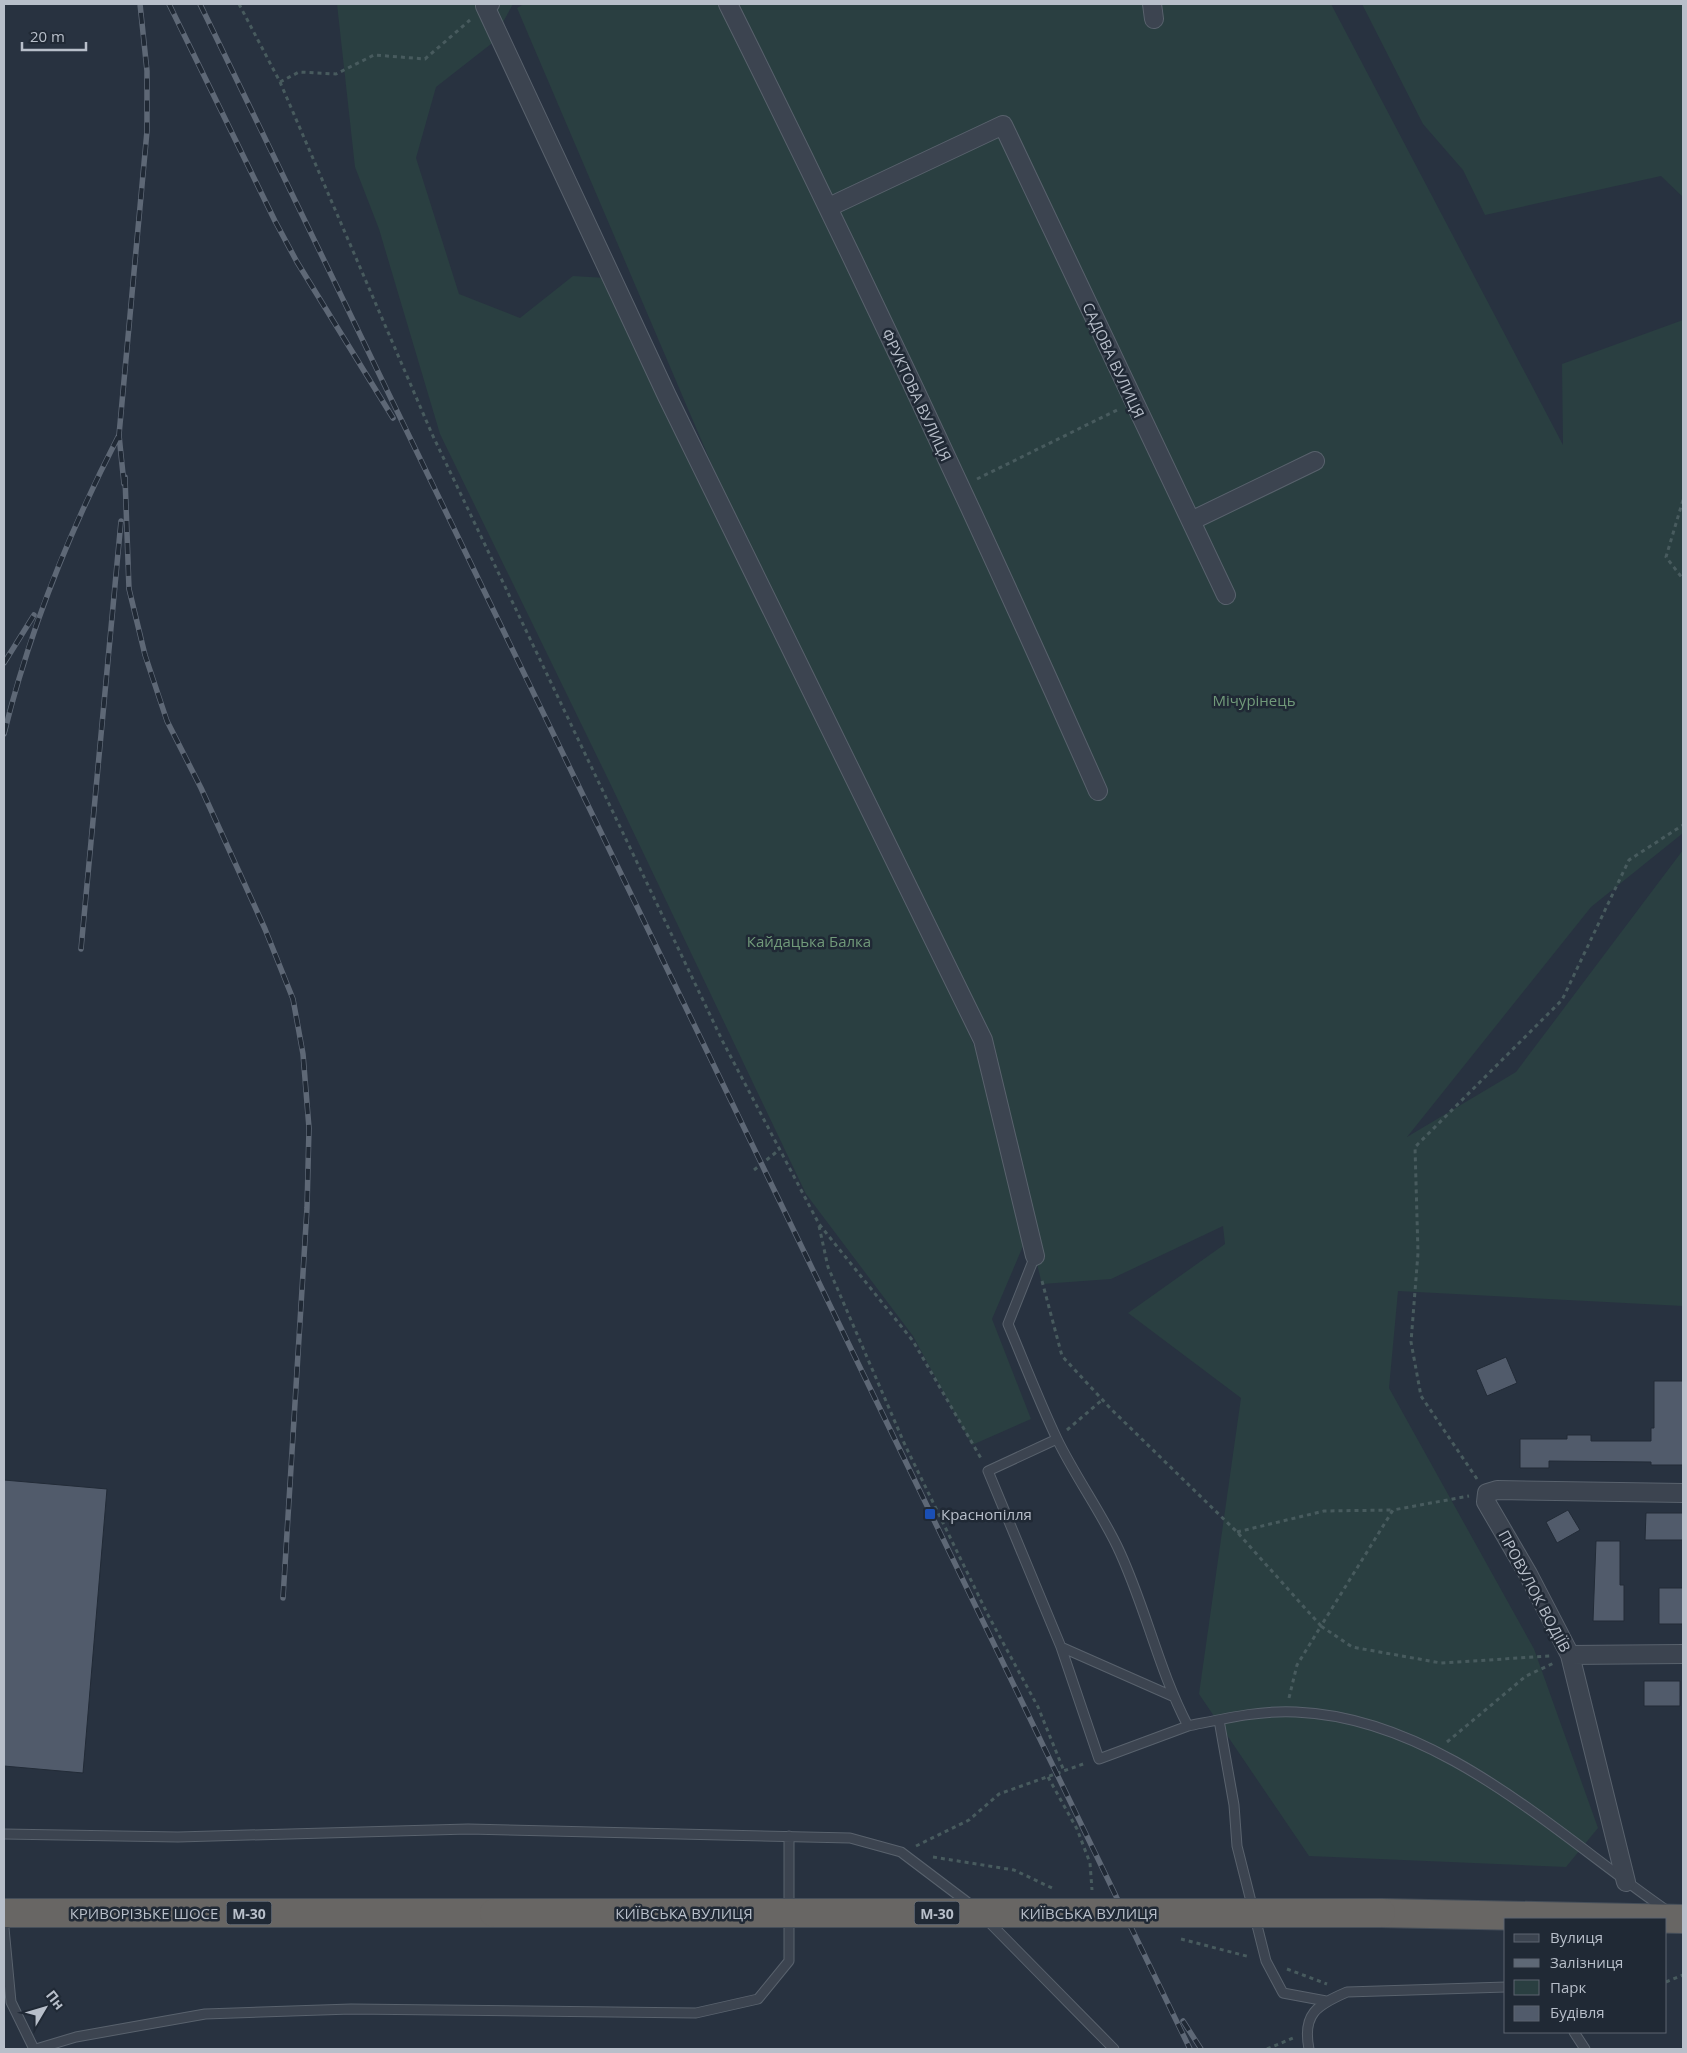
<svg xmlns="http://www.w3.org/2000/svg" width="1687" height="2053" font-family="'Open Sans',sans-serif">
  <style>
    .green { fill: #2a3f41 }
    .building { fill: #515b6b; stroke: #222b37 }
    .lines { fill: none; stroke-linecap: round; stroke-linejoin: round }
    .service-casing { stroke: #59626d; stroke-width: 11 }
    .minor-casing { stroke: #59626d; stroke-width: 20 }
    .trunk-casing { stroke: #464f5a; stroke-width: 30 }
    .path { stroke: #485b5e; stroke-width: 3; stroke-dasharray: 4 4; stroke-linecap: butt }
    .service { stroke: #3c4450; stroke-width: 9 }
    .minor { stroke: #3c4450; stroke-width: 18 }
    .trunk { stroke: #686664; stroke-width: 28 }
    .rail-casing { stroke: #5e6876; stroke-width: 5.5 }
    .rail { stroke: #202935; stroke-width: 4; stroke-dasharray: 11; stroke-linecap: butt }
    .trunk-bridge-casing { stroke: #464f5a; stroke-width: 30; stroke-linecap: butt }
    .trunk-bridge { stroke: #686664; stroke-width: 28 }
    .transit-dot { fill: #1a4fb4; stroke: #202935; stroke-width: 2 }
    .labels { text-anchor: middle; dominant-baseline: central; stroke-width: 5; stroke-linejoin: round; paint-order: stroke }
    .shield { fill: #202935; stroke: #8a929d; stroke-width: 1 }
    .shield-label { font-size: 14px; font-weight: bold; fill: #b8bfca }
    .street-label { font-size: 15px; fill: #b8bfca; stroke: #202935 }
    .park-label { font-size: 15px; fill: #719a7a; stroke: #202935 }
    .poi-label { font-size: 15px; fill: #b8bfca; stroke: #202935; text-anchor: start }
  </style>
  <rect width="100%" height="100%" fill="#283240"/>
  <path class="green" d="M337,4H513L491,44L436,87L416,158L459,294L520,318L573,276L606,278L908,891L989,1081L984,1045L752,559L517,8L524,4H1331L1563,445L1562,364L1683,320V833L1591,907L1407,1137L1516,1072L1683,850V1306L1398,1291L1389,1388L1534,1649L1598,1828L1566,1867L1309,1856L1199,1694L1241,1398L1128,1313L1225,1244L1223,1226L1111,1279L1042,1284L1029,1232L992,1319L1031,1419L972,1445L913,1336L806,1194L609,781L440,434L379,229L355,167Z
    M1362,4H1683V197L1661,176L1485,215L1463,170L1423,124Z"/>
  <path class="building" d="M1506,1357L1517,1383L1487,1396L1476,1370Z
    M1654,1381H1683V1465H1651V1462L1549,1461V1468H1520V1439H1567V1435H1591V1441H1651V1428H1654Z
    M4,1480L107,1489L83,1773L4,1766Z
    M1568,1510L1580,1530L1557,1543L1546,1522Z
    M1646,1513H1683V1540H1645Z
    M1596,1541H1620V1585H1624V1621H1593Z
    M1659,1588H1683V1624H1659Z
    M1644,1681H1680V1706H1644Z"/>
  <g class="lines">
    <g class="service-casing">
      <path id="service" d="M1035,1256L1008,1324C1024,1362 1039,1401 1057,1439C1075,1476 1099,1509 1117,1546C1145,1604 1158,1669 1188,1726C1223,1719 1260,1710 1296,1712C1440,1718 1557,1835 1669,1912
        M1057,1439L988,1471L1061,1647L1099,1759L1188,1726
        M1061,1647L1172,1696
        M1219,1720L1234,1805L1237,1846L1266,1961L1283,1993L1326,2001
        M4,1834L178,1837L468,1829L850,1838L901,1852L971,1905
        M986,1919L1114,2049
        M4,1928L11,2002L34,2049
        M1574,2032L1585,2049
        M36,2049L76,2037L205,2014L351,2009L696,2013L758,1999L789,1961V1836
        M1309,2049C1302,2014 1317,2005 1347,1992L1506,1987"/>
    </g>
    <g class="minor-casing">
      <path id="minor" d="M490,4L485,6L667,396L983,1040L1035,1256
        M728,4C857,263 981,526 1098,791
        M1152,4L1154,19
        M829,207L1003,125L1226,595
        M1191,521L1315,461
        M1570,1655L1683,1654
        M1626,1882L1570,1655L1528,1574L1486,1502L1487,1493L1497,1490L1683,1493"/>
    </g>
    <g class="trunk-casing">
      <path id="trunk" d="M4,1913H494
        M1381,1913L1683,1919"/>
    </g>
    <path class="path" d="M239,4L280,82L432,434L723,1042L819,1224L913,1341L982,1460
      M280,82L299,72L336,74L374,55L425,59L470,20
      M977,479L1117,410
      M1683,500L1666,557L1683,579
      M754,1170L779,1150
      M819,1226L828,1267L905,1445L988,1615L1038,1707L1064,1771
      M1042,1281L1062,1356L1111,1409L1237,1532L1321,1626L1393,1510L1469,1496
      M1067,1430L1102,1400
      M1477,1479L1421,1396L1411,1342L1418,1253L1415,1147L1562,1000L1629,860L1683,825
      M1237,1532L1324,1511L1393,1510
      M1289,1698L1297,1665L1321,1626L1352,1647L1441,1663L1550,1656
      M1447,1742L1526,1676L1554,1663
      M1048,1777L1077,1829L1090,1863L1092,1890
      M916,1846L969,1820L999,1794L1086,1763
      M933,1857L1014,1870L1052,1888
      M1181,1939L1250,1957
      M1287,1969L1327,1984
      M1666,1982L1683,1975
      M1267,2049L1293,2038"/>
    <use href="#service" class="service"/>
    <use href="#minor" class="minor"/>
    <use href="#trunk" class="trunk"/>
    <g class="rail-casing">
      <path id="rail" d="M169,4L275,221L297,262L393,418
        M200,4L1190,2049
        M125,477L129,589L145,655L167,721L201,788L265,929L293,999L303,1054L309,1128L307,1208L283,1598
        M124,484L119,435L147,131V71L140,4
        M4,663L34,615
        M4,734C30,628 69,532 119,435
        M81,949L121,521
        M1183,2021L1201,2049"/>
    </g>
    <use href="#rail" class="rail"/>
    <g class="trunk-bridge-casing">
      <path id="trunk-bridge" d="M494,1913H1381"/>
    </g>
    <use href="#trunk-bridge" class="trunk-bridge"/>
  </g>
  <rect class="transit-dot" x="924" y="1508" width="12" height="12" rx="2.5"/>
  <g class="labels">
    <g class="shield">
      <rect x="226.5" y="1901.5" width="45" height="23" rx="4"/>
      <rect x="914.5" y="1901.5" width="45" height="23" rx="4"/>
    </g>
    <g class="shield-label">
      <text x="249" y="1913">М-30</text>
      <text x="937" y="1913">М-30</text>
    </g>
    <g class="street-label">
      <text transform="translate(1114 360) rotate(65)">САДОВА ВУЛИЦЯ</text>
      <text transform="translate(917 395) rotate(65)">ФРУКТОВА ВУЛИЦЯ</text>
      <text transform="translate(1535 1591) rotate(62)">ПРОВУЛОК ВОДІЇВ</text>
      <text x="144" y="1913">КРИВОРІЗЬКЕ ШОСЕ</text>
      <text x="684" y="1913">КИЇВСЬКА ВУЛИЦЯ</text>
      <text x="1089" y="1913">КИЇВСЬКА ВУЛИЦЯ</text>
    </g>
    <g class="park-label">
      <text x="1254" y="700">Мічурінець</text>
      <text x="809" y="941">Кайдацька Балка</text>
    </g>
    <g class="poi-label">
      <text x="941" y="1514">Краснопілля</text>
    </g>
  </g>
  <rect width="1687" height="2053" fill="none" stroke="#b8bfca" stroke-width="10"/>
  <rect x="1504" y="1918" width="162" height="115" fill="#202935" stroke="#5d6571"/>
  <rect x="1514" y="1934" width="25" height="8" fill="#3c4450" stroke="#5d6571"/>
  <text x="1550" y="1943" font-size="15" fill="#b8bfca">Вулиця</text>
  <rect x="1514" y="1959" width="25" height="8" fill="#5e6876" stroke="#5d6571"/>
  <text x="1550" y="1968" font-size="15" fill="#b8bfca">Залізниця</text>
  <rect x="1514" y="1980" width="25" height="15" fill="#2a3f41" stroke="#5d6571"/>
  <text x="1550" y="1993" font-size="15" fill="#b8bfca">Парк</text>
  <rect x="1514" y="2006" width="25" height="15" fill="#515b6b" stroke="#5d6571"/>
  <text x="1550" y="2018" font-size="15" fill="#b8bfca">Будівля</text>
  <g transform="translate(45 2008) rotate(52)" stroke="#202935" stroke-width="4" paint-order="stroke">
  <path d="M0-4L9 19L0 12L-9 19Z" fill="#b8bfca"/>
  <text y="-8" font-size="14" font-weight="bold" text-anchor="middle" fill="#b8bfca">Пн</text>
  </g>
  <path d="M22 42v8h64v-8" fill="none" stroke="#b8bfca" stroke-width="2.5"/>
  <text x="30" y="42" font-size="15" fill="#b8bfca" stroke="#202935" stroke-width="4" paint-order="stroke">20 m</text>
</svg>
